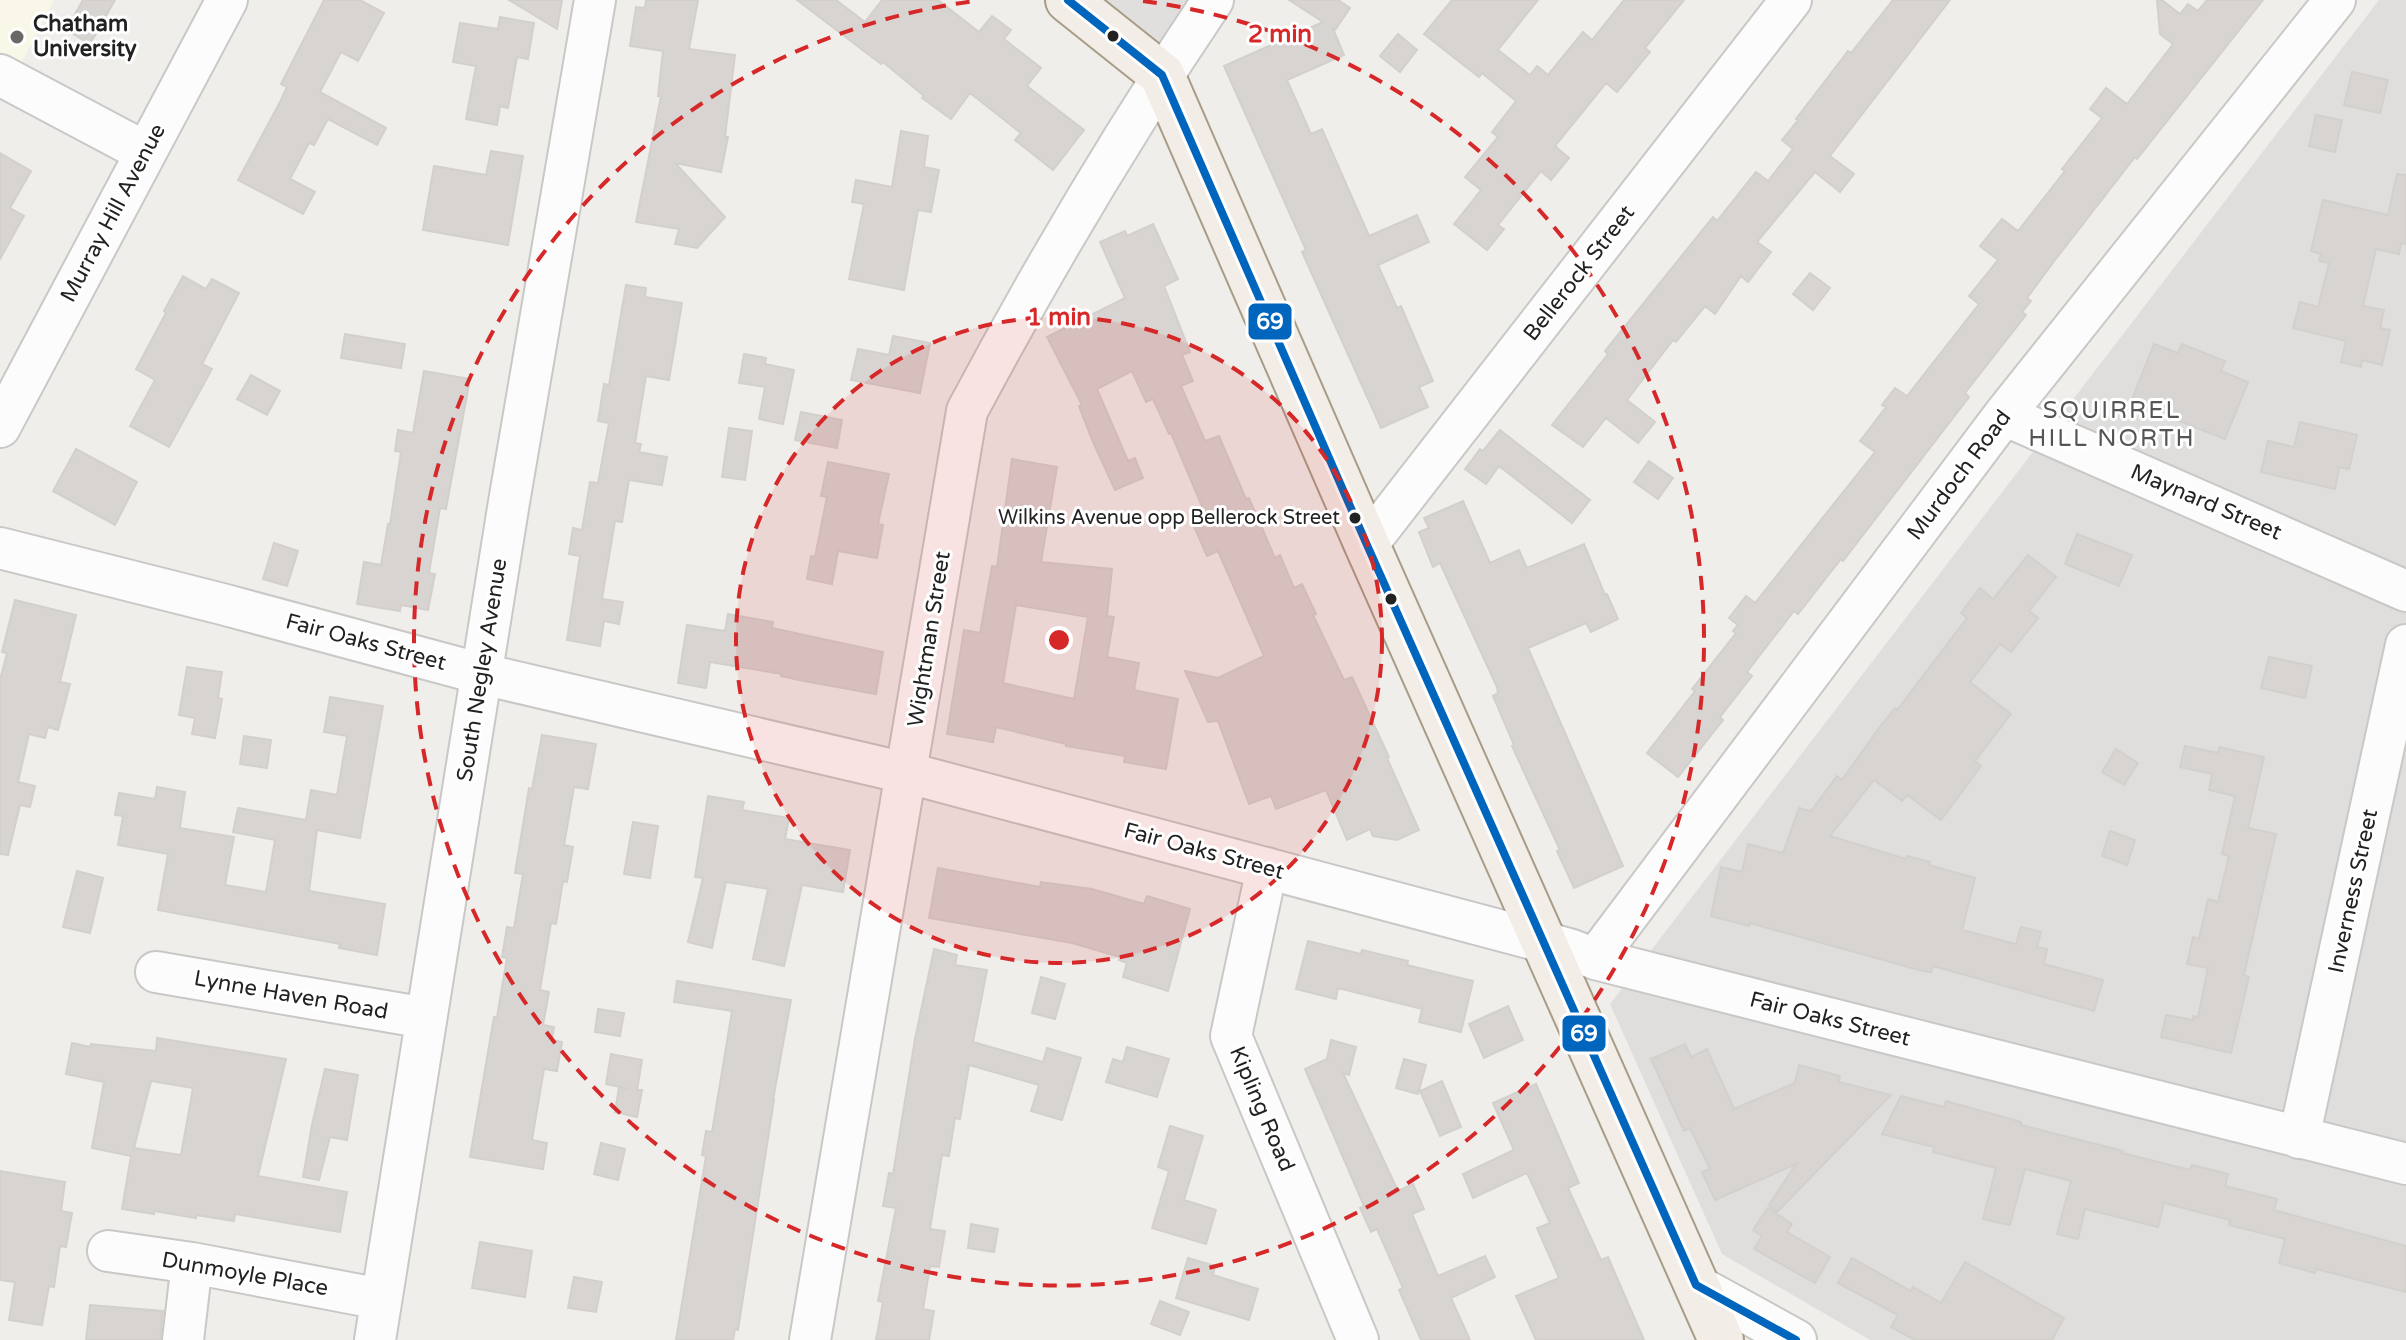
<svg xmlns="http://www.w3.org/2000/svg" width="2406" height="1340" font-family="'Varela Round',sans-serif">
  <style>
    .residential { fill: #dfdedc }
    .education { fill: #f8f7e8 }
    .parking { fill: #e0dfde }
    .building { fill: #d7d4d2; stroke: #d3d0cc; stroke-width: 2; fill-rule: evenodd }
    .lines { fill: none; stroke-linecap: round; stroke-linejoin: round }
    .minor-casing { stroke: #c9c8c7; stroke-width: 44 }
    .major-casing { stroke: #a79c86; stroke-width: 48 }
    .minor { stroke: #fdfcfc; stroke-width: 40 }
    .major { stroke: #f3ede7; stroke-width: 44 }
    .bus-1-casing { stroke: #fff; stroke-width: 14 }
    .bus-1 { stroke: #0065bd; stroke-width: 8 }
    .ring { fill: none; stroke: #d62828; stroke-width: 4; stroke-dasharray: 14 10 }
    .bus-dot { fill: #222; stroke: #fff; stroke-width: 3 }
    .poi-dot { fill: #6a6968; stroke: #fff; stroke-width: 3 }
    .labels { text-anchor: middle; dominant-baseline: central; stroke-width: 6; stroke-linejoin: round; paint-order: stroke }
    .bus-label { font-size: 20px; fill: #222; stroke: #fff; text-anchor: end }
    .poi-label { font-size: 22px; font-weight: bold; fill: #222; stroke: #fff; text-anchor: start }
    .street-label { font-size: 22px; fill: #222; stroke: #fff }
    .neighbourhood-label { font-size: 24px; letter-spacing: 2px; fill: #555; stroke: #fff }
    .centre { fill: #d62828; stroke: #fff; stroke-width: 4 }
    .ring-label { font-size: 24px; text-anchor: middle; font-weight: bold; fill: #d62828; stroke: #fff; stroke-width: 6; stroke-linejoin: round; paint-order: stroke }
    .line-badge { stroke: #fff; stroke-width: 3 }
    .badge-label { font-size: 22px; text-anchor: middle; font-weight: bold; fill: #fff }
  </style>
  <rect width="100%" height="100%" fill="#f0eeeb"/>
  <path class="residential" d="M2379,0H2406V1340H1870L1722,1254L1610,1004Z"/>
  <path class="education" d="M0,0H54L12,81L0,75Z"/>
  <path class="parking" d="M1068,0H1213L1162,75Z"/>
  <path class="building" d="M83,0H115L90,44L66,30Z
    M324,0H360L384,13L358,61L341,52L320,92L386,128L377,145L328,119L314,145L309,143L290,179L315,192L303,214L238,180L280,102L287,87L281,84Z
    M509,0H562L557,29Z
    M646,0H698L689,49L735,55L725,137H728L721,172L675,163L725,217L697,248L675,244L679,229L636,222L661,96H658L663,51L630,46L636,7L645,8Z
    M797,0H836L865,22L882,0H938L979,32L992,16L1011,30L1004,39L1041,68L1027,86L1084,130L1053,170L1015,140L1021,133L970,93L951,119L922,98L924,96L883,62L881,64Z
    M1289,0H1338L1350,8L1335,30L1333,29L1344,55L1287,80L1311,134L1322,129L1369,236L1417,215L1429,242L1378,265L1397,308L1401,306L1433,381L1419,387L1428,407L1381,428L1302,252L1306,250L1224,66L1323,22Z
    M1452,0H1538L1498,50L1530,75L1537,66L1548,75L1583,32L1592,40L1624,0H1684L1645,48L1650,52L1617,92L1606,83L1555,146L1569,158L1551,180L1541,171L1498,225L1504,229L1487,250L1454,224L1481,190L1465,177L1498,137L1492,132L1516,101L1482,73L1479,77L1424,34Z
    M1893,0H1950L1830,156L1854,174L1840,192L1815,172L1757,242L1771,252L1748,282L1741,276L1715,314L1705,306L1676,342L1673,340L1627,400L1655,422L1638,443L1606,418L1583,447L1552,425L1608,354L1605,351L1713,217L1717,221L1756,172L1768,181L1793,149L1782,140L1798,120L1796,119L1848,51L1851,53Z
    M2157,0H2162L2180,14L2188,4L2198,11L2207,0H2263L2137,159L2135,157L2055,260L2027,298L2031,301L2022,312L2026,315L1965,393L1969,397L1843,561L1841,559L1798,614L1794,611L1747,672L1752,676L1720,717L1723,720L1678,777L1647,753L1695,691L1692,689L1736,633L1733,631L1738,625L1729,618L1746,596L1755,603L1875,452L1860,441L1886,407L1882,405L1895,388L1907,396L1979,304L1969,296L1998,260L1980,246L2002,219L2018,231L2065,171L2062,169L2102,118L2090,109L2106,88L2127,104L2173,44L2160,34Z
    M500,17L534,23L528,59L517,57L508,108L500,106L497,125L466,119L476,66L453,62L460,23L498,29Z
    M1398,34L1417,50L1400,72L1380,56Z
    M2352,72L2388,80L2380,113L2344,105Z
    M2316,115L2342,120L2335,152L2309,146Z
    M901,131L928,136L924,167L939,170L931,212L918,210L904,290L849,279L864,204L852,202L856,180L892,187Z
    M491,151L523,156L508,245L423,230L434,166L486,175Z
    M0,153L31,171L10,208L24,216L0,259Z
    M2397,174L2406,175V244L2401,243L2399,254L2376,249L2363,306L2384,310L2380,328L2390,330L2382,365L2362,360L2361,367L2341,362L2346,341L2293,328L2300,302L2318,307L2329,263L2319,261L2321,254L2311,251L2323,200L2388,215Z
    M1153,224L1178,279L1164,286L1190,352L1182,355L1193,381L1181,386L1205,441L1219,436L1246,499L1249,498L1275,558L1280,555L1294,588L1302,584L1316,614L1313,615L1344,680L1352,677L1389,757L1387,758L1419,830L1397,840L1373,836L1370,829L1347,840L1326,790L1276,809L1271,796L1249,804L1218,721L1208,722L1185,671L1218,678L1264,656L1218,551L1207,556L1192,522L1206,516L1171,433L1169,434L1153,399L1146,402L1132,371L1097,389L1128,461L1135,458L1143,478L1115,490L1093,442L1079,406L1082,405L1047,337L1125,298L1100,242L1125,231L1127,236Z
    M1810,273L1830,288L1813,310L1793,294Z
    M183,276L206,289L212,279L239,293L202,364L212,369L169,447L130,426L155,380L136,369L166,313L164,311Z
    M626,285L646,288L645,297L682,303L669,380L646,376L635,443L641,444L639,452L667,457L662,485L629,480L622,522L615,521L602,599L623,602L619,624L604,621L600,646L567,640L580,556L569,554L573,528L582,530L590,482L598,483L609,423L598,421L604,384L609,385Z
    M345,334L405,344L401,368L341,358Z
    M893,336L930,343L920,393L851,380L858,349L889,355Z
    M2154,344L2178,353L2182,344L2225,361L2221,371L2248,382L2225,439L2131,402Z
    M744,354L766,358L765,364L794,370L783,424L759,419L765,387L739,383Z
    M424,371L470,379L446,509L440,508L429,573L435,574L428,610L401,605L400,611L357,604L364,562L381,565L388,524H390L401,452L395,451L398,430L413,433Z
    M251,375L280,391L267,415L237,399Z
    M801,412L842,420L837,448L795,440Z
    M2300,422L2357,435L2349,469L2339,467L2335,489L2261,472L2268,441L2294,447Z
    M729,428L752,431L745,480L722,477Z
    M1500,430L1590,500L1572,523L1499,466L1486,484L1465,469L1480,449L1483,451Z
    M76,449L137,482L115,525L53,491Z
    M1012,459L1057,467L1041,562L1112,569L1107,616L1114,617L1107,657L1139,663L1134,690L1178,699L1166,769L1124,762L1125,756L1066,746V744L996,727L993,742L947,734L964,630L980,633L992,566L997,567ZM1016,605L1088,617L1074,699L1003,683Z
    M1649,461L1673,478L1658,499L1634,482Z
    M828,462L889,474L878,524L883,525L877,558L838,551L832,584L807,579L811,556L815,557L827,497L821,496Z
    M1463,501L1490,563L1519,550L1527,568L1584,544L1605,595L1607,594L1618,619L1591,632L1586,623L1528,648L1623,866L1574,888L1557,851L1560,850L1512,746L1514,745L1493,696L1498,693L1497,687L1440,563L1433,567L1419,532L1429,528L1424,518Z
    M2077,534L2132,555L2119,586L2065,564Z
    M274,543L298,551L287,586L263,579Z
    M2028,555L2056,577L2029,611L2038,618L2011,652L2000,644L1970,682L2011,714L1975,761L1981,766L1941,820L1907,795L1902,801L1874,780L1830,836L1906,859L1907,856L1930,862L1929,865L1975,878L1962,930L2016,944L2021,927L2041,932L2037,947L2047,949L2044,964L2103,980L2094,1011L1933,966L1931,972L1919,970L1750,923L1749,926L1711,916L1721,867L1742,872L1748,844L1783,853L1799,808L1811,811L1837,776L1842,780L1879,728L1895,708L1897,710L1967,618L1961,613L1980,588L1993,599Z
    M15,600L76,615L60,682L70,684L58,730L48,727L45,738L29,734L18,782L35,786L30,807L20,805L8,855L0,854V680L7,653L2,652Z
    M728,614L773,622L772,628L883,652L876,694L804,681L781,676L782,674L710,662L706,688L678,683L687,625L725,631Z
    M2269,657L2312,666L2305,698L2261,688Z
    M187,667L222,672L218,698L222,699L215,738L192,734L195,718L179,715Z
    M330,697L383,706L360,838L317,830L309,891L385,904L377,955L339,948L340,944L158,910L168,854L118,845L123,816L115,815L119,793L155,799L157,787L185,792L180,828L234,837L225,885L266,892L275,840L233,832L238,808L306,820L311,790L337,795L347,736L324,732Z
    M542,735L596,744L588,789L574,787L564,845L573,847L567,882L563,881L556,924L551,923L540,990L549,992L543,1025L554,1027L552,1040L562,1042L557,1071L544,1069L532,1140L547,1143L543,1169L470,1157L494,1017H497L507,958L502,957L507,927L514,928L523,874L515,873L529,788L532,789Z
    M244,736L271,740L267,768L240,764Z
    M2185,746L2218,753L2219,747L2264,757L2248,828L2276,834L2244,975L2249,977L2231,1053L2161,1037L2166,1015L2193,1020V1016L2198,1017L2208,968L2187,964L2193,937L2199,939L2208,899L2218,902L2229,856L2222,854L2235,796L2209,790L2212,774L2180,767Z
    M2116,749L2138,763L2124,785L2102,772Z
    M708,796L744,802L742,810L789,818L785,839L850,850L843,892L802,885L784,966L753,959L768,889L726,882L712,948L688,942L703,878L695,877Z
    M633,822L658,826L650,878L624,874Z
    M2110,831L2135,840L2127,865L2102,856Z
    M938,868L1040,887L1041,882L1092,889L1144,904L1147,896L1190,909L1168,991L1123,977L1127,963L1119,960L1120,957L1072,943L929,918Z
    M77,871L103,878L90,933L63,927Z
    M1308,941L1361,954L1362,950L1408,961L1407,965L1473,981L1461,1032L1419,1022L1422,1009L1338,988L1336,999L1296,989Z
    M934,949L957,955L955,965L987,970L973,1042L1043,1062L1047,1048L1081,1058L1062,1120L1031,1111L1039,1085L969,1065L960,1119L955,1118L949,1156L942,1155L930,1229L945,1231L939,1267L930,1266L923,1309L934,1311L929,1340H876L883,1302L878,1301L896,1208L883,1206L889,1173L893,1174L915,1039Z
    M1041,977L1065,984L1055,1019L1032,1013Z
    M677,981L791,1000L773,1100H774L738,1330L735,1329L733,1340H676L706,1156L702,1155L706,1131L712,1132L732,1011L674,1002Z
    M1508,1006L1523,1040L1484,1058L1469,1024Z
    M598,1009L624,1013L620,1036L595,1032Z
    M157,1038L286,1059L258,1176L347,1192L340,1232L235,1214L234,1221L196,1215V1218L154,1211V1214L122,1209L131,1156L92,1148L104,1082L66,1074L72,1043L90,1047L91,1044L156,1051ZM151,1081L193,1088L181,1155L134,1148Z
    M1331,1040L1356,1047L1349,1075L1343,1073L1398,1191L1413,1184L1424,1209L1412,1214L1438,1276L1485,1256L1495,1277L1451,1298L1470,1340H1421L1399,1290L1403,1288L1377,1229L1371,1232L1360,1208L1364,1206L1305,1069L1327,1059Z
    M1685,1044L1691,1057L1707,1049L1734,1109L1795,1083L1799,1065L1840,1076L1839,1082L1891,1095L1777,1212L1769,1205L1796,1164L1715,1200L1702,1172L1710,1169L1690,1128L1684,1131L1651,1059Z
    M1127,1047L1169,1059L1157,1097L1106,1082L1113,1059L1123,1062Z
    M611,1054L642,1060L637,1090H642L637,1117L615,1112L619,1087L629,1089L606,1084Z
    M1404,1059L1426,1065L1418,1094L1396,1088Z
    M325,1069L358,1075L347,1140L330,1137L319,1180L303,1177L312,1125Z
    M1442,1081L1461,1127L1440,1136L1420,1091Z
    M1536,1084L1579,1183L1568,1188L1601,1260L1608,1257L1644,1340H1536L1516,1296L1559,1278L1537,1228L1550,1223L1527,1173L1473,1198L1463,1174L1514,1150L1493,1103Z
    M1901,1096L1944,1107L1946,1101L2021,1122V1125L2123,1151L2122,1153L2190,1170L2192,1165L2228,1174L2225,1186L2277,1199L2274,1210L2406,1246V1292L2316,1269L2315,1273L2279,1263L2285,1239L2229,1225L2230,1220L2164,1203L2158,1227L2085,1209L2078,1239L2057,1234L2071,1181L2025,1169L2010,1225L1983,1219L1996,1168L1933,1152L1934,1147L1882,1134Z
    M1170,1126L1203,1136L1184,1200L1216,1210L1206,1244L1152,1228L1169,1171L1158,1167Z
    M601,1143L625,1149L618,1180L594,1174Z
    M0,1171L65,1182L61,1211L72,1213L66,1247L60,1246L54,1287L49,1286L42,1325L9,1320L15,1282L0,1280Z
    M1768,1208L1792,1224L1787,1232L1830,1257L1815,1283L1754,1249L1762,1236L1753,1230Z
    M971,1224L998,1229L994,1252L968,1248Z
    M480,1242L532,1251L525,1297L472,1288Z
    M1188,1258L1215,1266L1213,1275L1258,1289L1249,1320L1176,1298Z
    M1852,1258L1911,1291L1913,1287L1941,1303L1965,1262L2064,1318L2052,1340H1915L1891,1327L1898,1315L1838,1283Z
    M574,1277L602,1282L596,1312L568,1308Z
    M1160,1301L1189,1312L1180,1335L1151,1324Z
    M90,1305L163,1311L160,1340H86Z"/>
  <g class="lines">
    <g class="minor-casing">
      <path id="minor" d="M0,75L145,152
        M2004,415L2406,591
        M0,427L227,0
        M1367,545L1791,0
        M0,548L222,604L482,674L927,778L1544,942L1572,950L1595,959L2406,1164
        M1267,868L1231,1036L1358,1340
        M1595,959L2004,415L2335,0
        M156,972L426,1018
        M2299,1138L2406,645
        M108,1251L192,1263L381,1299
        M1696,1285L1796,1340
        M183,1340L192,1263
        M375,1340L509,502L595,0
        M810,1340L967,411C1042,270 1124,132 1213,0"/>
    </g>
    <g class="major-casing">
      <path id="major" d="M1068,0L1162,75L1367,545L1721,1340"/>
    </g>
    <use href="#minor" class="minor"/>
    <use href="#major" class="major"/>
    <g class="bus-1-casing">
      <path id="bus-1" d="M1068,0L1162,75L1367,545L1696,1285L1796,1340"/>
    </g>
    <use href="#bus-1" class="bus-1"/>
  </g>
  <circle cx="1059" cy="640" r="323" fill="#d62828" fill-opacity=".12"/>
  <g class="ring">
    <circle cx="1059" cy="640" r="323"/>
    <path d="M1143 1A645 645 0 1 1 975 1"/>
  </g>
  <g class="bus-dot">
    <circle cx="1113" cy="36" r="7"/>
    <circle cx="1355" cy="518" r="7"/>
    <circle cx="1391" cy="599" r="7"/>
  </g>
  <circle class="poi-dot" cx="17" cy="37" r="8"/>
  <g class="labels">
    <g class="bus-label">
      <text x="1340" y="518">Wilkins Avenue opp Bellerock Street</text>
    </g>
    <g class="poi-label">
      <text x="33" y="24">Chatham<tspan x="33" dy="25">University</tspan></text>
    </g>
    <g class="street-label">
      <text transform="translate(113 213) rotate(-62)">Murray Hill Avenue</text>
      <text transform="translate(1579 273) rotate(-52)">Bellerock Street</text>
      <text transform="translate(1959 475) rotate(-53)">Murdoch Road</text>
      <text transform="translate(2206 502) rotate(23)">Maynard Street</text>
      <text transform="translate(929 639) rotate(-81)">Wightman Street</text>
      <text transform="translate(366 642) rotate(15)">Fair Oaks Street</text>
      <text transform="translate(482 670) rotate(-81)">South Negley Avenue</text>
      <text transform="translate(1204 851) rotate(15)">Fair Oaks Street</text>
      <text transform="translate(2353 891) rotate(-78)">Inverness Street</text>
      <text transform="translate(291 995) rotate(10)">Lynne Haven Road</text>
      <text transform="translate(1830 1019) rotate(14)">Fair Oaks Street</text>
      <text transform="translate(1262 1109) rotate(67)">Kipling Road</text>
      <text transform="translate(245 1274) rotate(10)">Dunmoyle Place</text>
    </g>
    <g class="neighbourhood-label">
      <text x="2112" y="410">SQUIRREL<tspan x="2112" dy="28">HILL NORTH</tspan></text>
    </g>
  </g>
  <circle cx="1059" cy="640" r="12" class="centre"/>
  <g class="ring-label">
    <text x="1280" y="42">2 min</text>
    <text x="1059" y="325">1 min</text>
  </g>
  <g class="line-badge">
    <rect x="1247" y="302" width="46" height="39" rx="8" fill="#0065bd"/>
    <rect x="1561" y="1014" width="46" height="39" rx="8" fill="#0065bd"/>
  </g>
  <g class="badge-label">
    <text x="1270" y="329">69</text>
    <text x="1584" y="1041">69</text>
  </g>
</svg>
